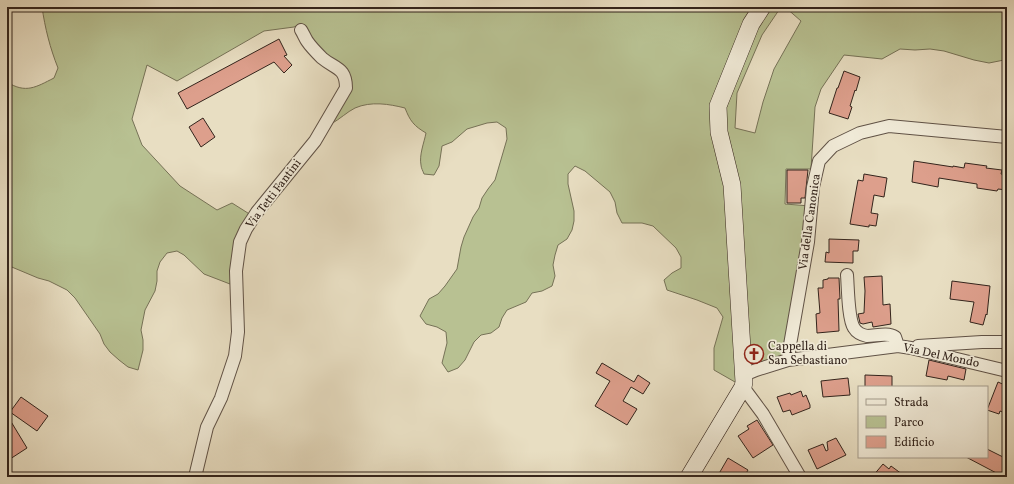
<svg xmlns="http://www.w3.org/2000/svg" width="1014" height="484" font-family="Vollkorn,serif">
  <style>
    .green { fill: #b8c192; stroke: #767257 }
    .building { fill: #dd9f8c; stroke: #33241c }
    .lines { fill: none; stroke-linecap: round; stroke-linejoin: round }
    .street-casing { stroke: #605246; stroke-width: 14 }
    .secondary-casing { stroke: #33241c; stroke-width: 18 }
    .street { stroke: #f0ead7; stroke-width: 12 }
    .secondary { stroke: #f0ead7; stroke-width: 17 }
    .labels { text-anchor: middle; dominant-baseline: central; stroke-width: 3.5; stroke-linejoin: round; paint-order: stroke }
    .street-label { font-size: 12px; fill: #33241c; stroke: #f0ead7 }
    .poi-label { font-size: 12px; fill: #33241c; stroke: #f0ead7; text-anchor: start }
  </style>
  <rect width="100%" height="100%" fill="#e8dec2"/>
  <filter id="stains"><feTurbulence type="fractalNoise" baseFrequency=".005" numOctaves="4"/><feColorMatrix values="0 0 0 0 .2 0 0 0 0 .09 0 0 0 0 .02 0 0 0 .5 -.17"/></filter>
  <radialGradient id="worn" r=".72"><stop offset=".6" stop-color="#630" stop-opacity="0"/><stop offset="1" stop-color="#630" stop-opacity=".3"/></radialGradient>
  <path class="green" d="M42,7H753L711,105L725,187L737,375L735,382L714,370V348L723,317L717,308L697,300L667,290L664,280L672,273L681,268V257L676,248L653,226L642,223H622L617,213L615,202L610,192L585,171L575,166L568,174V184L574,211V221L572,230L567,239L558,245L555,255L553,265L555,276L552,286L542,291L532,293L526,302L507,310L502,318L499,327L491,333L481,335L474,342L465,360L458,368L448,372L442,363L447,343L446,332L437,327L426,324L420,316L429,299L438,294L445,286L457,269L461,247L464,237L473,217L479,208L482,198L488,189L495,180L507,139L506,128L497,122L487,123L467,129L452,142L442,146L439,166L434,175L424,174C423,171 421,168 421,165C419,155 424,143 426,133C414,126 410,121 405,108C389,104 371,101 355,108C347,112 340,119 331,124L351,89L326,55L311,39L305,28L301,24L294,27L264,31L177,81L147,65L132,119L142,145L180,186L217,210L232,203L251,215L233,273L230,284L204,274L184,255L177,251L167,253L160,262L157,271V281L155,291L145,310L141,330L143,340V350L138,370L128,367L119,360L110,352L104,344L100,334L75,298L67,290L49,281L38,278L7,265V123L10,119L7,111V82C26,94 36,87 54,78L58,68C50,48 45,28 42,7Z
    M763,7H781L762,35L737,93L735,128L755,133L763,102L774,69L801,21L785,7H1007V58L1004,60L989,63L974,60L944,51L930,49L915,50L900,49L882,59L844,55L821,89L815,107L811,169H786L785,204L810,206L787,357L746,371L720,131L743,48Z"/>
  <path class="building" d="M279,39L287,55L284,56L292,65L284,73L274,62L187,109L178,93Z
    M844,71L860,77L856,91L855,90L850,106L852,107L848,119L829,113L837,88H838Z
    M203,118L215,137L201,147L189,127Z
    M914,161L953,167V166L964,168L965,163L987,166L986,168L1002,170L1001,174L1007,175V190L998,189L997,191L977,188V184L939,178L938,187L912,182Z
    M787,170H808L805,198H801V203H787Z
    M864,174L887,178L884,197L874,195L871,213L878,214L876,226L869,225V227L850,224L858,180L863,181Z
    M829,239L859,240L858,251H853V263L825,262L826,252L829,253Z
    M882,276L883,305L890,304L891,324L873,327L872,322L863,324L860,323L858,314L864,313L865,291L864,277Z
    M828,278H839L840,299H838L839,331L817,333L816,314L820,313L818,288H823V280L828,279Z
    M952,281L990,286L987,315L986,314L983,325L970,322L974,302L950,299Z
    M753,347L760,352L754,360L753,359L752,348Z
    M929,360L966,369L964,380L948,376L947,380L926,376Z
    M602,363L634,382L638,375L650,383L643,394L631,387L623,401L637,409L627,425L595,406L610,381L596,373Z
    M865,375L892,376V387H865Z
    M848,378L850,395L823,397L821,381Z
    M998,382L1007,386V414L1000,411L999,414L987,410Z
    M801,391L803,397L806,395L810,405V408L792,415L790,410L783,412L777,397L790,393L791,395Z
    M21,397L48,416L37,431L10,412Z
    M7,415L27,448L7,461Z
    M757,420L773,445L753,458L738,436L749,429L747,426Z
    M836,438L846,455L817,469L808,450L823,444L826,451L828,450L827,442Z
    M987,449L1005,458L1003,462L1007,464V472L1004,477L966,457H987Z
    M728,458L748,470L744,477H717Z
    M883,464L889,469L891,466L906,477H872Z"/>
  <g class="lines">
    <g class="street-casing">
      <path id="street" d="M847,275C848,286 848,319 854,328C857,333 862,335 867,336C876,336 887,332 895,337L898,346
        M918,346L982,342H1007
        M788,360L790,345L808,242L813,187L819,161L833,146L860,133L889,126L1007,137
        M744,375L756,370L788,360L898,346L911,348L1007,371
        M743,387L763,414L800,477
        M195,477L207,427L221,398L235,356L238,332L236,271L240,242L246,229L257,212L315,141L346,88C346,67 335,69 322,58C317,53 311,47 307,41C305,38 303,33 301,30"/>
    </g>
    <g class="secondary-casing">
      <path id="secondary" d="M689,477L743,387L744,382L732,185L719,132L718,106L751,24L762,7"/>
    </g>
    <use href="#street" class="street"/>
    <use href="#secondary" class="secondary"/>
  </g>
  <defs>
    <g id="church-ring" transform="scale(1)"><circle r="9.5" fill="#f0ead7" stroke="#8f2418" stroke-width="1.5"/><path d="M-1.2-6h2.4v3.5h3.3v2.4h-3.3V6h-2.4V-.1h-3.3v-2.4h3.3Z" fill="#8f2418"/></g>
  </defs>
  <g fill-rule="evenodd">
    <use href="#church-ring" x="754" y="354"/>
  </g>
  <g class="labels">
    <g class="street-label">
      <text transform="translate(274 194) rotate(-53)">Via Tetti Fantini</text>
      <text transform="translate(810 222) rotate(-82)">Via della Canonica</text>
      <text transform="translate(941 356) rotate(12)">Via Del Mondo</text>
    </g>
    <g class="poi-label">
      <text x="768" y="347">Cappella di<tspan x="768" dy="14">San Sebastiano</tspan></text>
    </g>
  </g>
  <rect width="1014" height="484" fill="none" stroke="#e8dec2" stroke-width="24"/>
  <rect x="8" y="8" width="998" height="468" fill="none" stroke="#33241c" stroke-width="2"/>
  <rect x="12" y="12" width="990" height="460" fill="none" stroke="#33241c"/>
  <rect x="858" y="386" width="130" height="72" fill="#f0ead7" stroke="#a49b8c"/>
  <rect x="866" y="399" width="20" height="6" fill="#f0ead7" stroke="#a49b8c"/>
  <text x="894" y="406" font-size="12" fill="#33241c">Strada</text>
  <rect x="866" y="416" width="20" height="12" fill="#b8c192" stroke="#a49b8c"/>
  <text x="894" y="426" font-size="12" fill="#33241c">Parco</text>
  <rect x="866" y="436" width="20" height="12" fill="#dd9f8c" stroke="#a49b8c"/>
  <text x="894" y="446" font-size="12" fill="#33241c">Edificio</text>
  <rect width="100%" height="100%" filter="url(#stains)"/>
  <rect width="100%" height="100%" fill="url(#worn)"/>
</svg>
